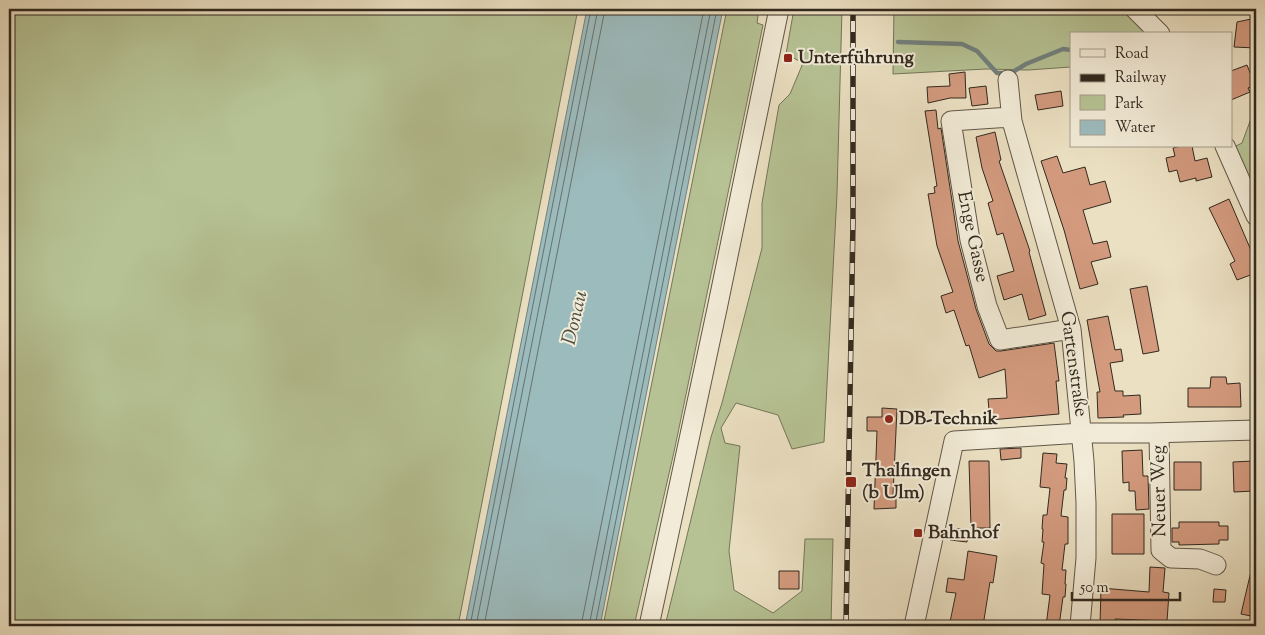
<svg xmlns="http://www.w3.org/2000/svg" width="1265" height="635" font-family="'Sorts Mill Goudy',serif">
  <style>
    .green { fill: #b6c294; stroke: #74765a }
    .water { fill: #9cbbbd; stroke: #72817e }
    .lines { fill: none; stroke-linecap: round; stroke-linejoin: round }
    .shore { stroke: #67726e; stroke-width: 1 }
    .stream { stroke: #72817e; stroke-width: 4.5 }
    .building { fill: #d39a7e; stroke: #32291f }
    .minor-casing { stroke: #605748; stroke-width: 21 }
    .minor { stroke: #f2ebd7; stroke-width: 19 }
    .rail-casing { stroke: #32291f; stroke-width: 5.5 }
    .rail { stroke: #f2ebd7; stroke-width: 4; stroke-dasharray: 11; stroke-linecap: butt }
    .poi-dot { fill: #8f2418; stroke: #f2ebd7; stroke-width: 2 }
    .labels { text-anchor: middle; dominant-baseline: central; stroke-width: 4; stroke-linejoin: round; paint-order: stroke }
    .poi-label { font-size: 19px; font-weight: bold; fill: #32291f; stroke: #f2ebd7; text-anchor: start }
    .street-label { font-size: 19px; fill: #32291f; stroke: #f2ebd7 }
    .water-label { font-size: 20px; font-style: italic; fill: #4c4e46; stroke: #f2ebd7 }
  </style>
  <rect width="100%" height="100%" fill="#ebe0c2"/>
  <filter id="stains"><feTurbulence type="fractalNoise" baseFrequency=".004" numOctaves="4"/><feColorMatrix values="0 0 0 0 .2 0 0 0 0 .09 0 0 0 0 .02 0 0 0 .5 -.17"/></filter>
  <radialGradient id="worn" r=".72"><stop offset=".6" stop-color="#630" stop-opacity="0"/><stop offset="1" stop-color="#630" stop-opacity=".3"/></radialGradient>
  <path class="green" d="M9,9H578L458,626H9Z
    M727,9H759L757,23L763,25L674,452L634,626H603Z
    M794,9H842L837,194L824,442L792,449L778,415L736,403L721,428L725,443L740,446L729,551L734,590L773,613L802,591L805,539H833L831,626H665L711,437L722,403L762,248V203L779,105L790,94L803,63L786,54Z
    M894,9H1127L1153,34H1071V67L1028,70L986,69L893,74Z
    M1256,105V196L1234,147L1242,143Z"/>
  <path class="water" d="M587,9H723L600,626H465Z"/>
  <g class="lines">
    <path class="shore" d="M470,626L591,9
      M476,626L598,9
      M484,626L605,9
      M581,626L704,9
      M589,626L711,9
      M595,626L717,9"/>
    <path class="stream" d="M898,42L962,44L977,51L997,73H1011L1026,64L1063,49L1071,50"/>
  </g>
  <path class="building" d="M1256,18V48L1234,47L1237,22Z
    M1247,65L1255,85L1248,88L1250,92L1231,100V71Z
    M965,72L966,98H950L928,103L927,87L950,86L949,74Z
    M986,86L988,104L972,106L969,88Z
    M1061,91L1063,106L1038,110L1035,95Z
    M936,110L938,129L941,128L958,241L976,309L989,344L996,351H1001L1054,343L1059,381H1056L1059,414L990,420L988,399L1007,398L1005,369L979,378L969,345L966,346L954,310L946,313L941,296L953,292L937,246L928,194L935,193L934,187L937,186L925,111Z
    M995,132L1001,160L999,161L1030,251L1029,252L1046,315L1029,320L1022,294L1004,300L997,276L1014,271L1003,233L997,235L988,203L993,201L982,168L976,137Z
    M1181,146H1192L1195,161L1207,158L1212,177L1196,181V178L1180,182L1177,170L1169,172L1166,158L1175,156L1173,148Z
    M1057,156L1063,173L1085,167L1090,185L1105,181L1111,202L1083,210L1093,244L1107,241L1111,257L1091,262L1098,284L1080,289L1064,230L1041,161Z
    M1229,199L1256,262V273L1237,280L1230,264L1235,261L1209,208Z
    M1147,286L1159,351L1143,354L1130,289Z
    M1108,316L1115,350L1121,349L1123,361L1110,363L1115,391H1123V396L1140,395L1141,414L1123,415L1124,417L1098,418L1097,392H1100L1087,320Z
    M1211,377H1226L1227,384L1240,383L1241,407H1188V388H1210Z
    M882,408L897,409L893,495L896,494V508L874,509L877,431H867V417H882Z
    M1021,448V458L1001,460L1000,449Z
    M1142,450L1143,476H1148L1149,509L1136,510L1135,491H1129V482L1123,483L1122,451Z
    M1043,453L1057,454L1056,463L1067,464L1065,478H1067L1066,490H1064L1061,516L1068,517V544H1065L1062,570H1066L1065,584H1066L1065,597H1063L1059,626H1046L1050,595L1042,594L1044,564L1041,563L1044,542H1042L1043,529H1042L1043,515H1047L1050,488L1040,487Z
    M969,461H989L990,528H971Z
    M1253,461L1254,491L1234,492L1233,462Z
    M1174,462H1201V490H1174Z
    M1112,514H1144V554H1112Z
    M1179,522H1219V526H1228V540H1219V544L1179,545V542H1172V528H1179Z
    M951,528L968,530L967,542L950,540Z
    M968,551L997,556L993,583L990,582L983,626L950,622L956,593L946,592L948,578L964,580Z
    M1150,567L1165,568L1163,592L1169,593L1167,621L1115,619V626H1100L1101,588L1149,592Z
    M1252,567H1256V617L1241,614Z
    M779,571H799V589H779Z
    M1214,589L1226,590L1225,602H1213Z"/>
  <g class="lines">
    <g class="minor-casing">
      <path id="minor" d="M1135,9L1160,34
        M1008,80L1012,121L1071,329L1084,461L1086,503V558L1080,626
        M1011,117L951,121L970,240L987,306L1000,340L1071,329
        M1225,146L1256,216
        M1159,433L1161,550L1171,558L1200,559L1216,565
        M649,626L717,309L779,9
        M914,626L954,441L1082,433H1150L1256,430"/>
    </g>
    <use href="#minor" class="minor"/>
    <g class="rail-casing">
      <path id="rail" d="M846,626L853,221V9"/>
    </g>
    <use href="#rail" class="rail"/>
  </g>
  <g class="poi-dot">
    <rect x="783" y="53" width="10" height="10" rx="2.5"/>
    <circle cx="889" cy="419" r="5"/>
    <rect x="845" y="476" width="12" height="12" rx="2.5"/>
    <rect x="913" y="528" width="10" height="10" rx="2.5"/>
  </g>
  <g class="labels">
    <g class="poi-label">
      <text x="798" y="58">Unterführung</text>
      <text x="899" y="419">DB-Technik</text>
      <text x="862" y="471">Thalfingen<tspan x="862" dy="22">(b Ulm)</tspan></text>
      <text x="928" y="533">Bahnhof</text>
    </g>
    <g class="street-label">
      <text transform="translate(972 237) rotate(78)">Enge Gasse</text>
      <text transform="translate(1073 364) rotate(82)">Gartenstraße</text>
      <text transform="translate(1160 491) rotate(-91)">Neuer Weg</text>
    </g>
    <g class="water-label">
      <text transform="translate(576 318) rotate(-77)">Donau</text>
    </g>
  </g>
  <rect width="1265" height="635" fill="none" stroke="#ebe0c2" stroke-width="30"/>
  <rect x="10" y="10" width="1245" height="615" fill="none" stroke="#32291f" stroke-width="2.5"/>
  <rect x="15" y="15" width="1235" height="605" fill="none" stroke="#32291f"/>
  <rect x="1070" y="32" width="162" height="115" fill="#f2ebd7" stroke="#a59d8d"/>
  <rect x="1080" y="49" width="25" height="8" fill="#f2ebd7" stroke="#a59d8d"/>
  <text x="1115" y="58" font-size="15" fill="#32291f">Road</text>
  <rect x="1080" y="74" width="25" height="8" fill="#32291f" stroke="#a59d8d"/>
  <text x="1115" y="82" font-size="15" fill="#32291f">Railway</text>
  <rect x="1080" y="95" width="25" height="15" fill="#b6c294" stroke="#a59d8d"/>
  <text x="1115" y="108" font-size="15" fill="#32291f">Park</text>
  <rect x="1080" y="120" width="25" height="15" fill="#9cbbbd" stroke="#a59d8d"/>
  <text x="1115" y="132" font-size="15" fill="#32291f">Water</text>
  <path d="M1072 592v8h108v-8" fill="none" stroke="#32291f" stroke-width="2.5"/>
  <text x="1080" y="592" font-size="15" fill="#32291f" stroke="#f2ebd7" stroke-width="4" paint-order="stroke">50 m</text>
  <rect width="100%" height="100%" filter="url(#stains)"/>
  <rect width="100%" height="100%" fill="url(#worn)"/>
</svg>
